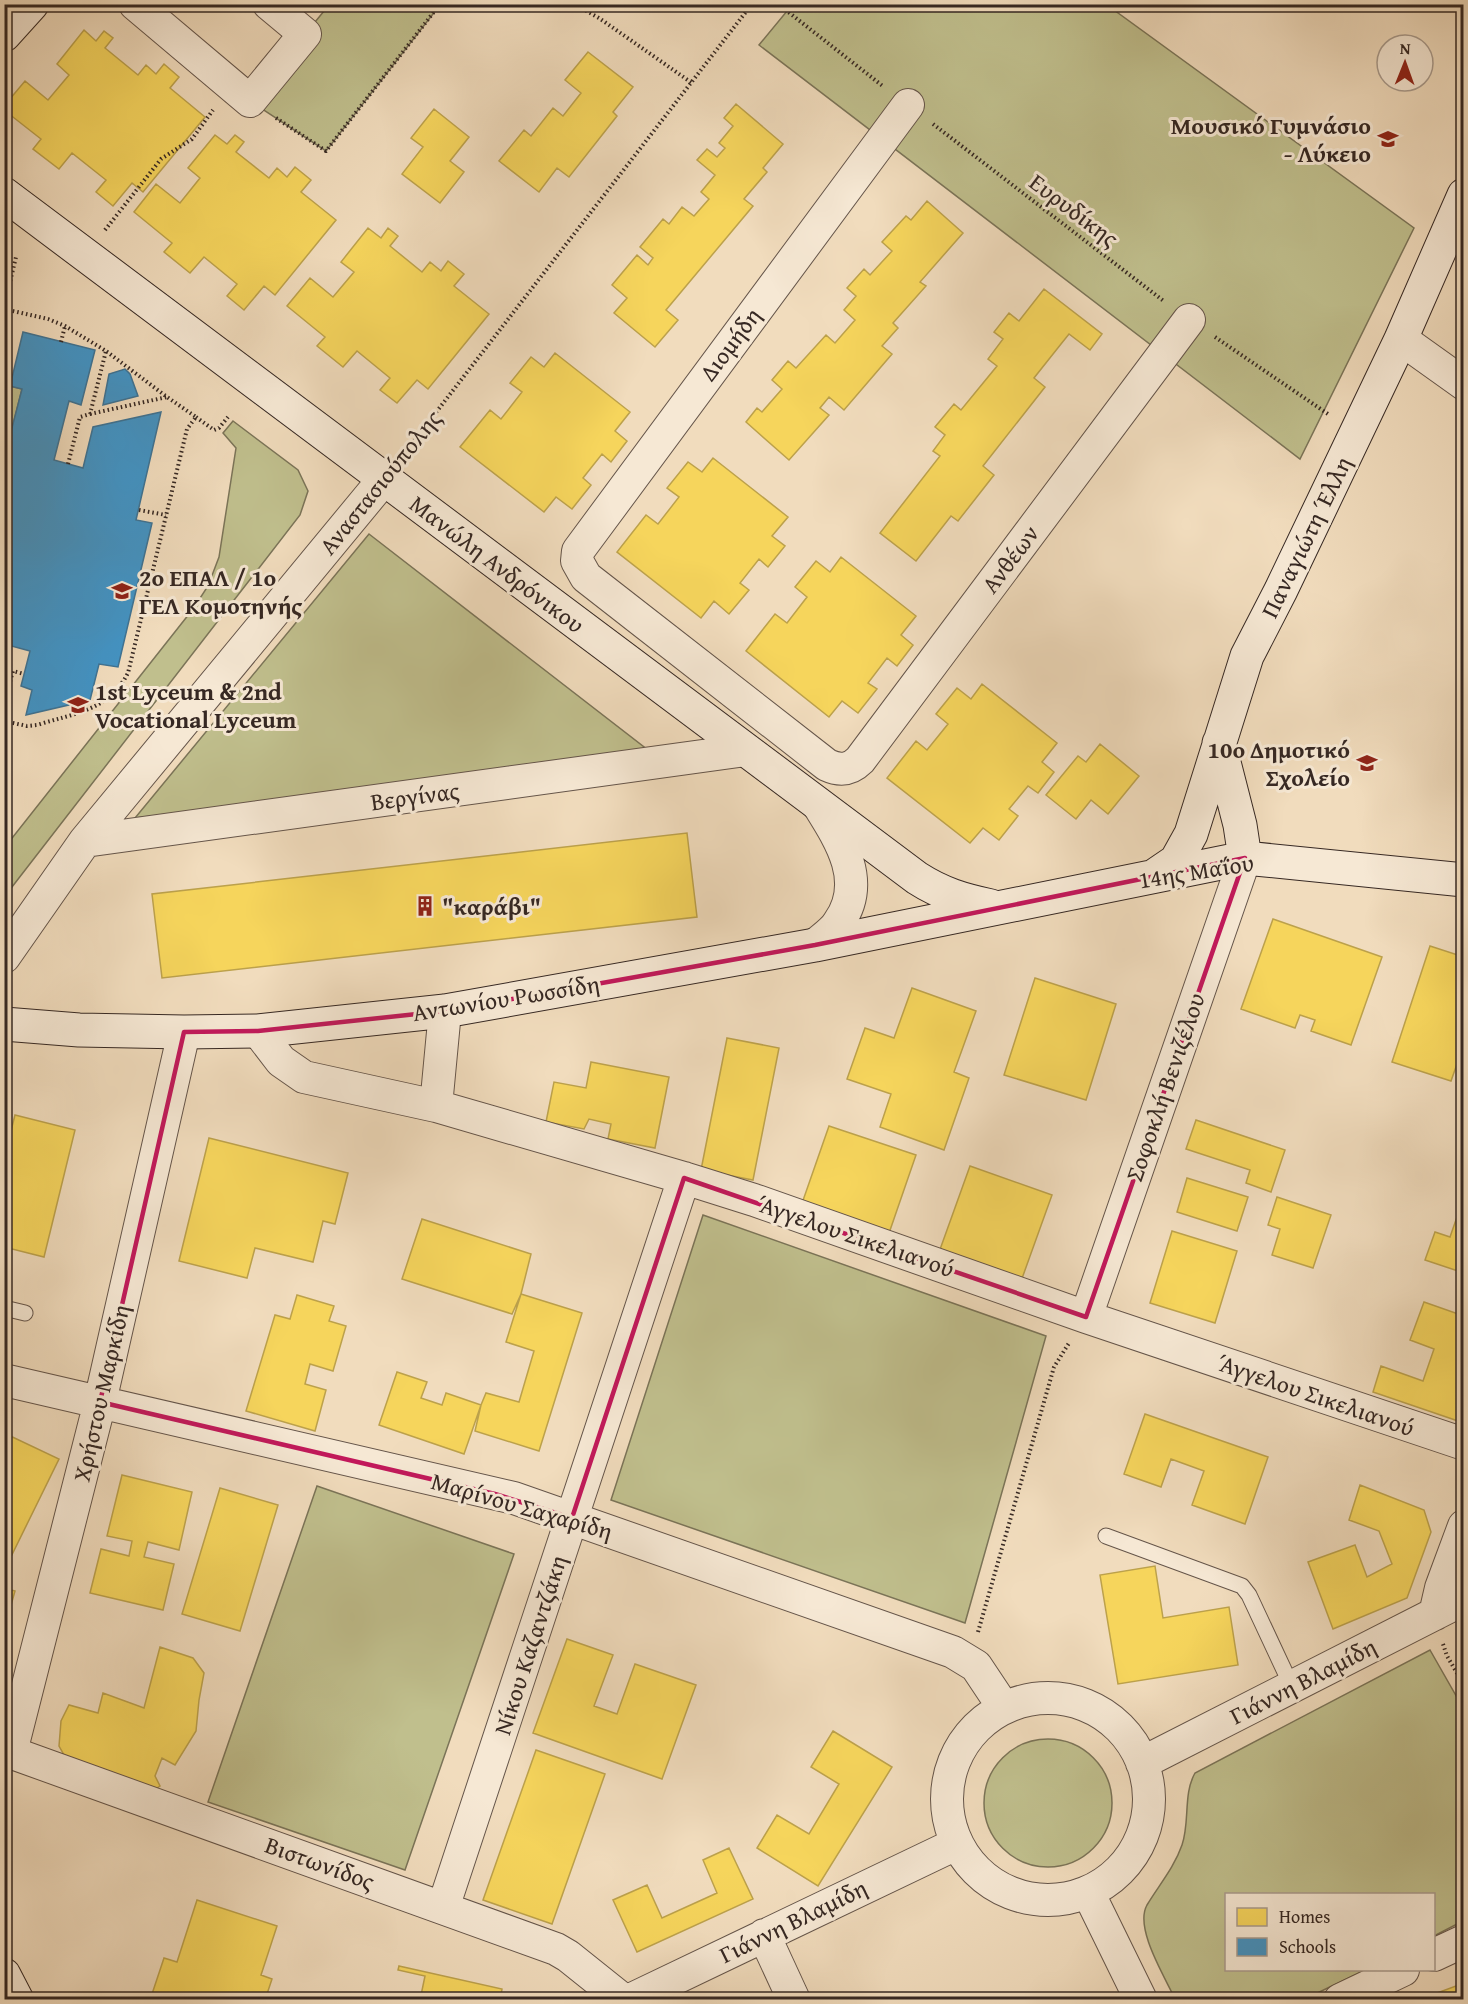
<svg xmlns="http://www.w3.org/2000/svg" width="1468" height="2004" font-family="'Gentium Book Plus',serif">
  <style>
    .green { fill: #c0bf8d; stroke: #7b7458; stroke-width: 1.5 }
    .homes { fill: #f6d55c; stroke: #bca14b; stroke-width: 1.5 }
    .schools { fill: #4393c3; stroke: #3f7393; stroke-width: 1.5 }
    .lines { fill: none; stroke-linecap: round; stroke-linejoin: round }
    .lane-casing { stroke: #65554a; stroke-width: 17 }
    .street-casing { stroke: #65554a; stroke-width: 34 }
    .secondary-casing { stroke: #362823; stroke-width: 35 }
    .path { stroke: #362823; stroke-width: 4; stroke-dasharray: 1.5 3; stroke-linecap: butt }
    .lane { stroke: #f6e8d4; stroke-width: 15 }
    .street { stroke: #f6e8d4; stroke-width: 32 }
    .secondary { stroke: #f6e8d4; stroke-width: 33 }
    .marked { fill: none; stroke: #c2185b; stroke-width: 4.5; stroke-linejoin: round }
    .labels { text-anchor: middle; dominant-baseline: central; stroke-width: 6; stroke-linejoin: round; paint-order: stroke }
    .poi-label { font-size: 24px; font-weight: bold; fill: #362823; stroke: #f6e8d4; text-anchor: start }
    .street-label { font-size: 24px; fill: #362823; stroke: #f6e8d4 }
  </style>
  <rect width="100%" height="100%" fill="#f1dcbd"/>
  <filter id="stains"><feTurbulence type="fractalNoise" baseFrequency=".00333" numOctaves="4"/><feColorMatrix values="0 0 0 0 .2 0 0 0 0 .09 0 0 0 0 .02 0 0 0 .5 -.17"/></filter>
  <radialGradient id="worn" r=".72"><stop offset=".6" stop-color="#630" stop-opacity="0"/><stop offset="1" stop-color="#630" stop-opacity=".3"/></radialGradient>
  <path class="green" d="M329,5H440L326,151L250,101Z
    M792,5H1107L1414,228L1300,459L759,45Z
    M5,385L22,389L10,437L5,436Z
    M233,421L298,470L308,491L300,515L5,896V847L193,609L208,586L219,557L236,448L223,433Z
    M369,534L657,757L135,818Z
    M703,1215L1046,1336L965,1623L611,1500Z
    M317,1486L514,1554L405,1870L208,1802Z
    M1430,1650L1463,1708V1921L1434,1936V1894H1226V1970H1365L1305,1999H1175C1165,1977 1134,1928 1147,1905C1159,1885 1174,1868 1182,1845C1190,1822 1183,1794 1195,1773Z
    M984 1803a64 64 0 1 1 128 0a64 64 0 1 1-128 0Z"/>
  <path class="homes" d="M84,30L96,41L104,31L113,38L105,48L138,75L146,65L156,74L164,64L179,77L170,88L205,117L143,192L132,183L113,206L96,192L106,180L72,153L59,169L33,149L41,139L4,110V106L25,81L48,100L69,75L57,64Z
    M588,52L633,87L613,112L617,116L569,177L557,168L539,192L499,161L524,130L531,136L553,108L563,116L581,93L565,80Z
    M736,104L783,144L763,168L767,172L744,199L753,206L666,310L678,320L655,347L614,313L627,298L612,285L637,255L648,265L653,258L640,247L663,219L669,224L682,207L694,216L709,199L701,192L715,175L697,160L707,149L717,157L725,148L719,143L733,126L724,118Z
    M434,109L469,137L450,161L464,172L440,203L402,174L423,147L411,138Z
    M215,135L227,144L235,135L244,142L236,152L269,178L277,168L287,177L295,167L311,180L301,192L336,220L275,295L264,286L244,310L227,296L237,284L204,257L190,273L164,252L172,243L134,212L156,184L180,203L200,178L188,168Z
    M927,201L963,233L920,282L926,286L893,323L898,328L882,346L892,354L844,410L829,397L820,408L829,415L789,460L746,422L757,408L762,412L782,389L772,380L788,361L796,368L826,335L835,343L855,320L844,310L856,296L847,288L864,269L870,275L892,251L882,242L906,216L911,220Z
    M368,228L381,238L388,228L398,236L390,246L422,272L430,262L441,271L448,261L464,274L454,286L489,314L428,389L417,380L397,403L380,390L390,378L357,351L343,367L317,346L325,337L287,306L310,278L333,297L354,272L341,262Z
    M1044,289L1102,334L1090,350L1069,334L1061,344L1034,378L1045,387L983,466L994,475L958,521L951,516L916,561L880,533L940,456L933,451L945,435L935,427L954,404L961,410L997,366L988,359L1003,339L994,332L1009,313L1019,321Z
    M555,353L630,412L615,431L627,441L611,462L602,454L583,478L591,485L572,509L556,497L544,512L460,447L490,410L501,419L522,392L510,383L531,357L544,367Z
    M713,458L788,517L772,536L785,546L768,567L759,559L740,583L749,590L729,614L714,601L701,618L617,552L646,515L658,524L679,497L667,488L688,462L702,472Z
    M841,557L916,616L901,635L913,645L897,666L887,658L868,683L877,689L858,713L842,701L829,717L746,651L775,614L787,623L807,597L795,587L816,561L830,572Z
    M982,684L1057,743L1042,762L1054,772L1038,793L1028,786L1009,809L1018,816L999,840L983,828L970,843L887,778L916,741L927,750L948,724L936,714L957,688L971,699Z
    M1100,744L1139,776L1108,814L1091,800L1076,819L1046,795L1078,756L1086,762Z
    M687,833L697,917L162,978L152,894Z
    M1273,919L1382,957L1351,1045L1311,1031L1315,1020L1300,1015L1295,1028L1241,1009Z
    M1430,946L1464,957V1044L1451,1081L1392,1062Z
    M1035,978L1116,1004L1086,1100L1004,1075Z
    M912,988L976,1011L954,1072L969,1078L944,1150L880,1127L891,1094L847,1079L865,1028L894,1038Z
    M727,1038L779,1048L753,1180L701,1170Z
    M591,1062L669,1077L655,1148L608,1139L611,1124L589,1119L584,1129L546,1122L554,1082L586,1088Z
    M15,1115L75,1130L44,1257L4,1247V1158Z
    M1196,1120L1285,1150L1271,1192L1246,1183L1250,1170L1186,1149Z
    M829,1126L916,1155L887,1239L800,1209Z
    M209,1138L348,1173L335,1224L323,1221L313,1262L255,1248L247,1278L179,1261Z
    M970,1166L1052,1195L1020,1284L938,1255Z
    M1187,1178L1248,1197L1237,1231L1177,1212Z
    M1277,1197L1331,1215L1313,1268L1272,1255L1280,1229L1268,1225Z
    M1459,1211L1464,1212V1273L1425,1260L1435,1232L1450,1237Z
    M422,1219L531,1254L521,1294L512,1314L402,1279Z
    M1172,1231L1237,1251L1215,1323L1150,1303Z
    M521,1294L582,1313L539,1451L475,1431L481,1405L486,1393L519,1402L534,1351L506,1342Z
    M297,1295L334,1306L329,1321L346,1326L333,1371L310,1364L305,1384L326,1390L315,1431L246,1411L275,1315L290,1319Z
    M1424,1302L1464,1316V1415L1461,1422L1373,1392L1381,1366L1423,1381L1434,1349L1410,1340Z
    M397,1372L427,1382L421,1398L442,1405L446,1393L481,1405L464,1454L379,1425Z
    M1145,1414L1268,1457L1245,1524L1192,1505L1204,1471L1171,1459L1161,1487L1124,1474Z
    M4,1433L59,1459L4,1571Z
    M122,1475L192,1492L179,1550L148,1542L144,1557L174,1564L163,1610L90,1593L101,1549L129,1556L132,1541L107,1536Z
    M1360,1485L1424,1510L1431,1532L1407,1598L1333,1629L1308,1562L1355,1545L1367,1577L1392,1564L1379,1531L1349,1520Z
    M220,1488L278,1505L240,1631L182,1614Z
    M1155,1566L1163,1618L1229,1607L1238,1665L1118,1684L1100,1575Z
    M4,1588L15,1591L4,1630Z
    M567,1639L613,1655L594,1706L617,1714L635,1664L696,1685L662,1779L533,1733Z
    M160,1647L193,1658L204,1673L199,1700L196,1731L175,1765L162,1758L155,1776L160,1786L151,1792L68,1762L59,1746L61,1721L69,1705L98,1713L103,1693L144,1708Z
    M833,1731L892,1767L818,1886L757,1848L777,1815L809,1834L839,1784L811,1767Z
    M536,1750L605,1774L552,1924L483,1900Z
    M729,1848L753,1899L637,1952L613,1900L647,1885L662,1918L717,1893L703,1860Z
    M197,1900L277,1926L261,1975L272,1979L265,2000H150L164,1958L177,1962Z
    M399,1966L502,1989L500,2000H420L425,1976L398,1970Z
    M1464,1983V2000H1418Z"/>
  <path class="schools" d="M23,332L95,350L81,405L69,401L54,460L83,468L93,427L161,412L136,520L152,523L118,667L99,664L90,700L26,715L32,690L21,686L30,651L4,644V451H6L22,389L10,386Z
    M125,369L130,374L138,396L103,405L109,374Z"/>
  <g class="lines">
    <g class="lane-casing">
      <path id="lane" d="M4,1308L25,1313
        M1106,1536L1242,1586L1249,1595L1292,1687"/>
    </g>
    <g class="street-casing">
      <path id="street" d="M135,4L250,101L305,34L269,4
        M908,105L578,551L577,561L586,577L827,765C840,771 850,770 860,760L1189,320
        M1401,339L1464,384
        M85,841L746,750
        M815,945C823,938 834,931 839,922C867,882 841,841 819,806
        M4,957L85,841L384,479
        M258,1031L281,1061L304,1077L436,1106L684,1178L754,1200L1086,1317L1464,1444
        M436,1106L445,1011
        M1086,1317L1245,858
        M4,1380L514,1498L953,1652L976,1666L1004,1708
        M1435,1614L1441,1588L1464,1526
        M947 1799a101 101 0 1 1 202 0a101 101 0 1 1-202 0Z
        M4,1750L556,1949L568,1956L623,2000
        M11,1752L100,1402L184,1032
        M1142,1763L1464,1599
        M1088,1892L1141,2000
        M443,1908L684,1178
        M764,1935L794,2000
        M1434,1955L1464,1941
        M630,2000L956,1844
        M1340,2000L1403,1970"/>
    </g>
    <g class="secondary-casing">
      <path id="secondary" d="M4,35L32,4
        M4,194L917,878C942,894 963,900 991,906
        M1219,743L1240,825L1245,858
        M1154,876L1176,861L1191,834L1247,656L1281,590L1401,339L1464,195
        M4,1024L79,1030L184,1032L258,1031L445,1011L815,945L1245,858L1464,880
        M4,1975L17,2000"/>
    </g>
    <path class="path" d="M574,4L599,18L692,83
      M778,4L884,87
      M276,118L326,151L440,4
      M933,124L1165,302
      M105,230L161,159L192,139L213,110
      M4,307L16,257
      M4,309L48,319L65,326L106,351L90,414L80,417L68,464
      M1215,337L1328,414
      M61,342L65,326
      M90,414L167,397L106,351
      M196,417L214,430L219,428L228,417
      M403,455L752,4
      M139,510L166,515
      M4,703L13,671L24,674
      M4,721L27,726L37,725C75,713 108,711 128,673L187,429L196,417L167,397
      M978,1632L1054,1367L1069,1343
      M1443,1644L1447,1656L1464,1685"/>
    <use href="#lane" class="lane"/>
    <use href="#street" class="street"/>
    <use href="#secondary" class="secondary"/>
  </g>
  <path class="marked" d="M1245,858L1086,1317L684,1178L572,1518L495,1494L100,1402L184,1032L258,1031L445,1011L815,945Z"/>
  <defs>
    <g id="school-bare" transform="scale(1.62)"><path d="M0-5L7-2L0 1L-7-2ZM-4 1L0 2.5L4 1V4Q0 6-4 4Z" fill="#8f2418" stroke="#f6e8d4" stroke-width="2.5" paint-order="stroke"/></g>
    <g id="university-bare" transform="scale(1.62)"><path d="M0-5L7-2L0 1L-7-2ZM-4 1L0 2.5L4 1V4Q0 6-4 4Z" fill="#8f2418" stroke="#f6e8d4" stroke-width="2.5" paint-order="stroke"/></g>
    <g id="building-bare" transform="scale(1.62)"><path d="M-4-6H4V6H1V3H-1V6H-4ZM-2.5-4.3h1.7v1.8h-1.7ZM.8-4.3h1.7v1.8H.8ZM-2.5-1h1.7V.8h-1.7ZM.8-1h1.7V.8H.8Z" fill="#8f2418" stroke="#f6e8d4" stroke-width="2.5" paint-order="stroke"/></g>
  </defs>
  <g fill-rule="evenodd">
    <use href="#school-bare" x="1388" y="139"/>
    <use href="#university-bare" x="122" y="591"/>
    <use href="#school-bare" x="78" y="705"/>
    <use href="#school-bare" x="1367" y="763"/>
    <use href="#building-bare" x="425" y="906"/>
  </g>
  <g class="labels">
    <g class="poi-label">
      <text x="1371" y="125" text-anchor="end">Μουσικό Γυμνάσιο<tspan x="1371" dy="28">- Λύκειο</tspan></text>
      <text x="139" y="577">2ο ΕΠΑΛ / 1ο<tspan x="139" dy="28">ΓΕΛ Κομοτηνής</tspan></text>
      <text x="95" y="691">1st Lyceum &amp; 2nd<tspan x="95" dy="28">Vocational Lyceum</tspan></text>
      <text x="1350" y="749" text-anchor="end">10ο Δημοτικό<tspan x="1350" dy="28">Σχολείο</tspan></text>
      <text x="442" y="906">"καράβι"</text>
    </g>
    <g class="street-label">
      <text transform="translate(1074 210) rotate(37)">Ευρυδίκης</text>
      <text transform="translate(730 344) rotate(-53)">Διομήδη</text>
      <text transform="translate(380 482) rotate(-51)">Αναστασιούπολης</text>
      <text transform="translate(1306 537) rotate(-64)">Παναγιώτη Έλλη</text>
      <text transform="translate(1010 559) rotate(-53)">Ανθέων</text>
      <text transform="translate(497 564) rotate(37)">Μανώλη Ανδρόνικου</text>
      <text transform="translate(415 796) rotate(-8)">Βεργίνας</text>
      <text transform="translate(1196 871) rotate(-9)">14ης Μαΐου</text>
      <text transform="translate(506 998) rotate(-9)">Αντωνίου Ρωσσίδη</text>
      <text transform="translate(1165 1087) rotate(-71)">Σοφοκλή Βενιζέλου</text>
      <text transform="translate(856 1236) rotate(19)">Άγγελου Σικελιανού</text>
      <text transform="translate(101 1393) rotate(-77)">Χρήστου Μαρκίδη</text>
      <text transform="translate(1316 1395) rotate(19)">Άγγελου Σικελιανού</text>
      <text transform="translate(522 1506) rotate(16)">Μαρίνου Σαχαρίδη</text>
      <text transform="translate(530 1645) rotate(-72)">Νίκου Καζαντζάκη</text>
      <text transform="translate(1303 1681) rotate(-27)">Γιάννη Βλαμίδη</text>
      <text transform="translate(320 1863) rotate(20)">Βιστωνίδος</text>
      <text transform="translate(793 1921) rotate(-26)">Γιάννη Βλαμίδη</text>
    </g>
  </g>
  <rect width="1468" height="2004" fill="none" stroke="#f1dcbd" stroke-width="24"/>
  <rect x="6" y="6" width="1456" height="1992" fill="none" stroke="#362823" stroke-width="3"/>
  <rect x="12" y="12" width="1444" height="1980" fill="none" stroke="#362823" stroke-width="1.5"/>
  <rect x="1225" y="1893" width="210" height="78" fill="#f6e8d4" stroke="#a99b8d" stroke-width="1.5"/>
  <rect x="1237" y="1908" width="30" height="18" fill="#f6d55c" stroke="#a99b8d" stroke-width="1.5"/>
  <text x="1279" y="1923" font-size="18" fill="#362823">Homes</text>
  <rect x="1237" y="1938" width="30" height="18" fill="#4393c3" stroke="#a99b8d" stroke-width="1.5"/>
  <text x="1279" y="1953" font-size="18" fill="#362823">Schools</text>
  <g transform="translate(1405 63) rotate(1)"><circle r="28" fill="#f6e8d4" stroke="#a99b8d" stroke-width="1.5"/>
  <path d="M0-4.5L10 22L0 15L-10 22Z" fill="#8f2418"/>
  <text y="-9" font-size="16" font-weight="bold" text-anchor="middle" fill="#362823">N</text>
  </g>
  <rect width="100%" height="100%" filter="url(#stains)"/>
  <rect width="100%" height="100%" fill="url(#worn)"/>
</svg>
